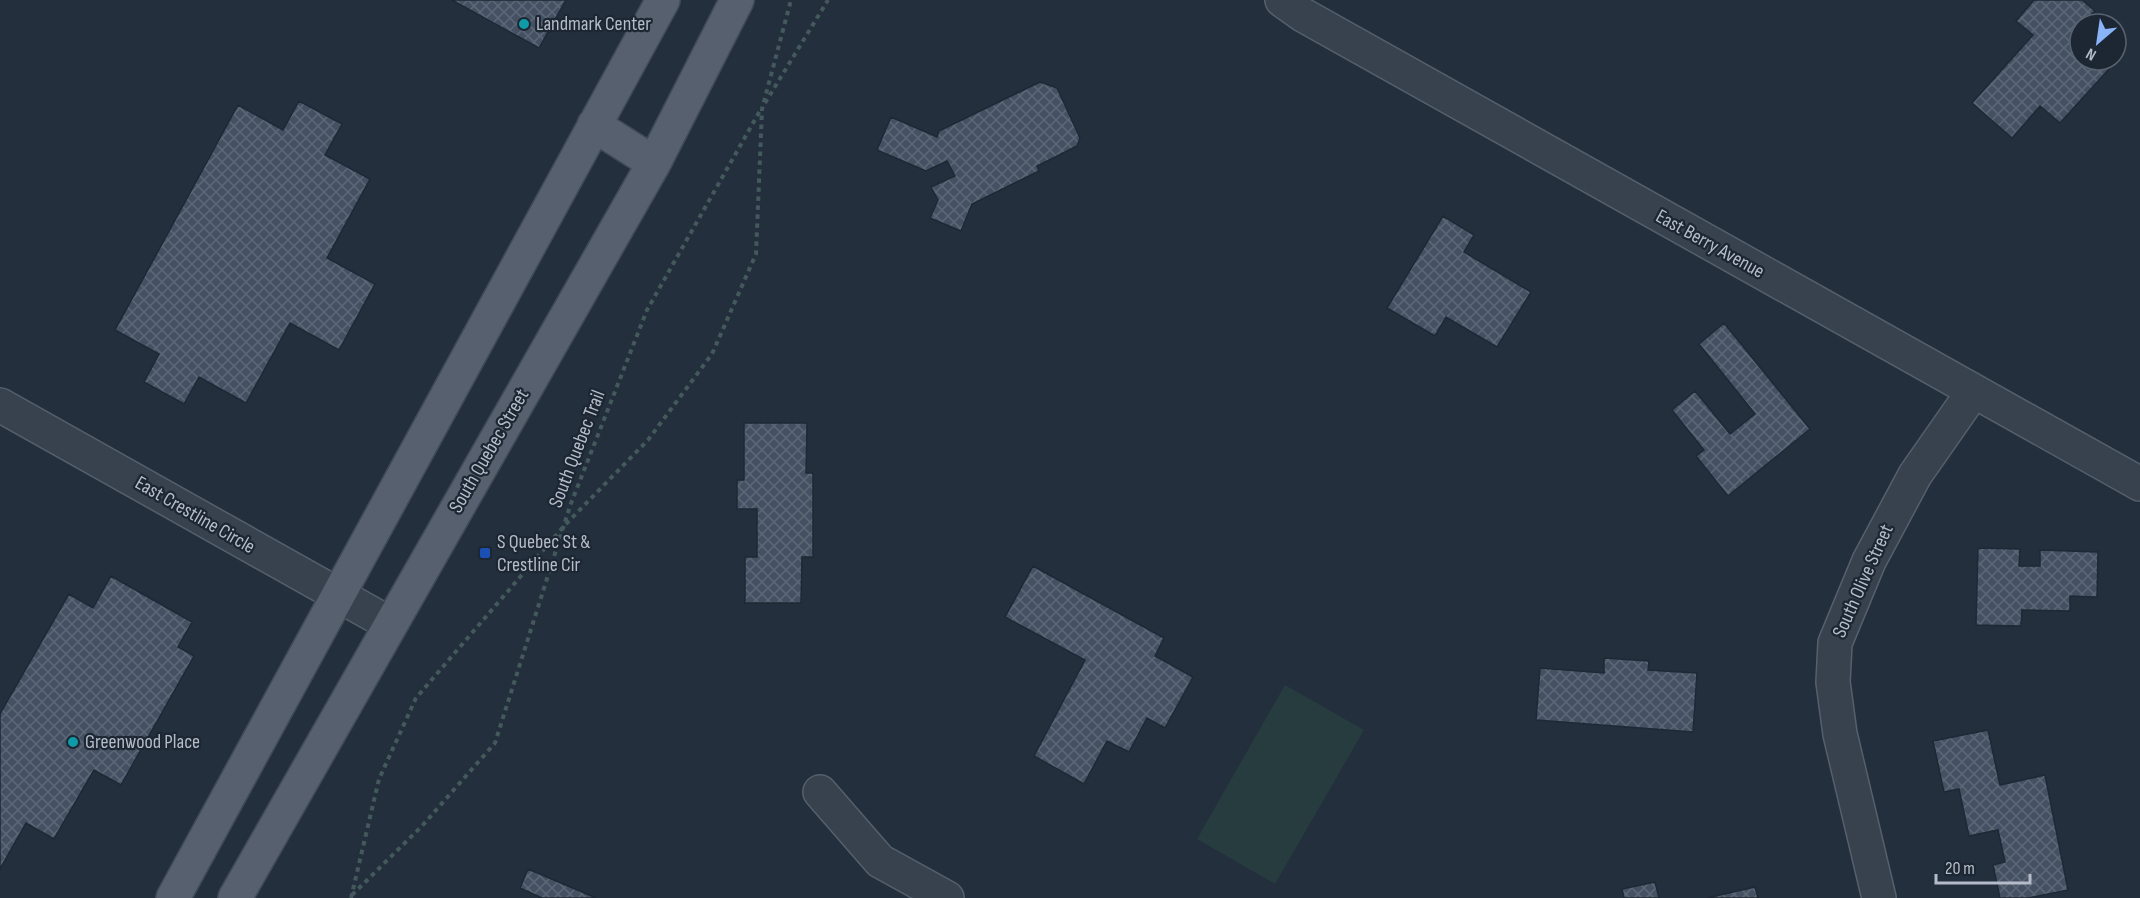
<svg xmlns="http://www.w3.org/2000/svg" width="2140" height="898" font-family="'Sofia Sans Condensed',sans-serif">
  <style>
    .green { fill: #263c3f }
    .building { fill: url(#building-cross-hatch); stroke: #1f2835; stroke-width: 1.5 }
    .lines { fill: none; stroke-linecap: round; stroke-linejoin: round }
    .minor-casing { stroke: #565f6c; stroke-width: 36 }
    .major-casing { stroke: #414a57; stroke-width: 36 }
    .path { stroke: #44595c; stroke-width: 4; stroke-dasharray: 4.5 4.5; stroke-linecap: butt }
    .minor { stroke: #38414e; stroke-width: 33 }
    .major { stroke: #56606e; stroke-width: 33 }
    .culture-dot { fill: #0f9aa8; stroke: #1d2633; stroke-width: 2 }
    .transit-dot { fill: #1a4fb4; stroke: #1d2633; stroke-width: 2 }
    .labels { text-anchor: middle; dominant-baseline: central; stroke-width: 4.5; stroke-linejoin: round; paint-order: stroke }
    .poi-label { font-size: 20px; fill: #b4bcc9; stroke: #1d2633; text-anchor: start }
    .street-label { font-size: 20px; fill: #b4bcc9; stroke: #1d2633 }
  </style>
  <defs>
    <pattern id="building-cross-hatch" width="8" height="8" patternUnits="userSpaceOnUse" patternTransform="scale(1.5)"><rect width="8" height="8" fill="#455162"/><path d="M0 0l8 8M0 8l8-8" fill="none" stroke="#5d6877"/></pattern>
  </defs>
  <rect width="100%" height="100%" fill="#242f3e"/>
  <path class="green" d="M1285,685L1364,730L1275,884L1197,839Z"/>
  <path class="building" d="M452,0H566L539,48Z
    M2034,0H2082L2095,11L2080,24V60H2116V55L2119,58L2060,123L2040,106L2012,138L1972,103L2033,35L2016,21Z
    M1040,82L1057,88L1080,138L1077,146L1037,166L1039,171L972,204L961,231L930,218L938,200L931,187L955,176L947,161L926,171L877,150L891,117L937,137L939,131Z
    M299,101L342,124L325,155L370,179L327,258L375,284L339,350L290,323L246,403L199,377L184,404L144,382L159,354L115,330L238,105L283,130Z
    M1443,216L1474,235L1464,252L1531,292L1497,347L1446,317L1435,336L1387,308Z
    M1724,323L1810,429L1728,496L1696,456L1704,450L1672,410L1695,391L1730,434L1755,414L1699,344Z
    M744,423H807L806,473H813V557H802L801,603H745V557H757V509H737V480H744Z
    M1978,548L2020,549L2019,566H2040V550L2098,552L2097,597L2070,596V611L2022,610L2021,626L1976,625Z
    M1033,566L1164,638L1155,656L1193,677L1165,728L1147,718L1129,752L1107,741L1084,784L1034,756L1085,660L1005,617Z
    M111,576L192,622L178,647L194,656L121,785L94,770L54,839L26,823L0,869V714L69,594L93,608Z
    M1604,658L1649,661L1648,670L1697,673L1693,732L1536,720L1540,668L1604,673Z
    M1988,730L2000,785L2045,775L2068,890L2028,898H2000L1993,865L2005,862L1998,830L1969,836L1959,789L1944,792L1933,741Z
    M528,869L596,898H542L520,888Z
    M1655,882L1659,898H1624L1622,889Z
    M1755,887L1758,898H1707Z"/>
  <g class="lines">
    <g class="minor-casing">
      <path id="minor" d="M1282,0L1303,15L2140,484
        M0,405L390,624
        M820,792L880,861L947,898
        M1879,898L1840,734L1833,682L1835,643L1869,561L1915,475L1973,392"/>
    </g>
    <g class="major-casing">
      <path id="major" d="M594,125L654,163
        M173,898L663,0
        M235,898L654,163L737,0"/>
    </g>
    <path class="path" d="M765,103L828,0
      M352,895L422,826L495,743L570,506L647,310L761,109
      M351,898L379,779L416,698L564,526L648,440L712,354L756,254L762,109L791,0"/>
    <use href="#minor" class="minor"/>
    <use href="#major" class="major"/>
  </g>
  <g class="culture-dot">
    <circle cx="524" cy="24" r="6"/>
    <circle cx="73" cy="742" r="6"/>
  </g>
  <rect class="transit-dot" x="479" y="547" width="12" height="12" rx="3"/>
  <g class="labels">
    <g class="poi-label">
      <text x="536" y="24">Landmark Center</text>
      <text x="497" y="542">S Quebec St &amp;<tspan x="497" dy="23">Crestline Cir</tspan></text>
      <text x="85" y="742">Greenwood Place</text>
    </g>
    <g class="street-label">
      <text transform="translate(1710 244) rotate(29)">East Berry Avenue</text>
      <text transform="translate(577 449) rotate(-69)">South Quebec Trail</text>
      <text transform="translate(489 451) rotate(-60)">South Quebec Street</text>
      <text transform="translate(195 515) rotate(30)">East Crestline Circle</text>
      <text transform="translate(1863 581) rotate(-66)">South Olive Street</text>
    </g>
  </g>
  <g transform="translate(2098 42) rotate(209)"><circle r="28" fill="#1d2633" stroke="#59626f" stroke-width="1.5"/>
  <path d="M0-4.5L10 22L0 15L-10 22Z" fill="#8ab4f8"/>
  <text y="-9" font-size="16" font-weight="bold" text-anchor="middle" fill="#b4bcc9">N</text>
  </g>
  <path d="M1936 874v9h94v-9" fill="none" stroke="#b4bcc9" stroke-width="3"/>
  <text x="1945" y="874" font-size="18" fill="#b4bcc9" stroke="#1d2633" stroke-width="4.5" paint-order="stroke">20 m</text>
</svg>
